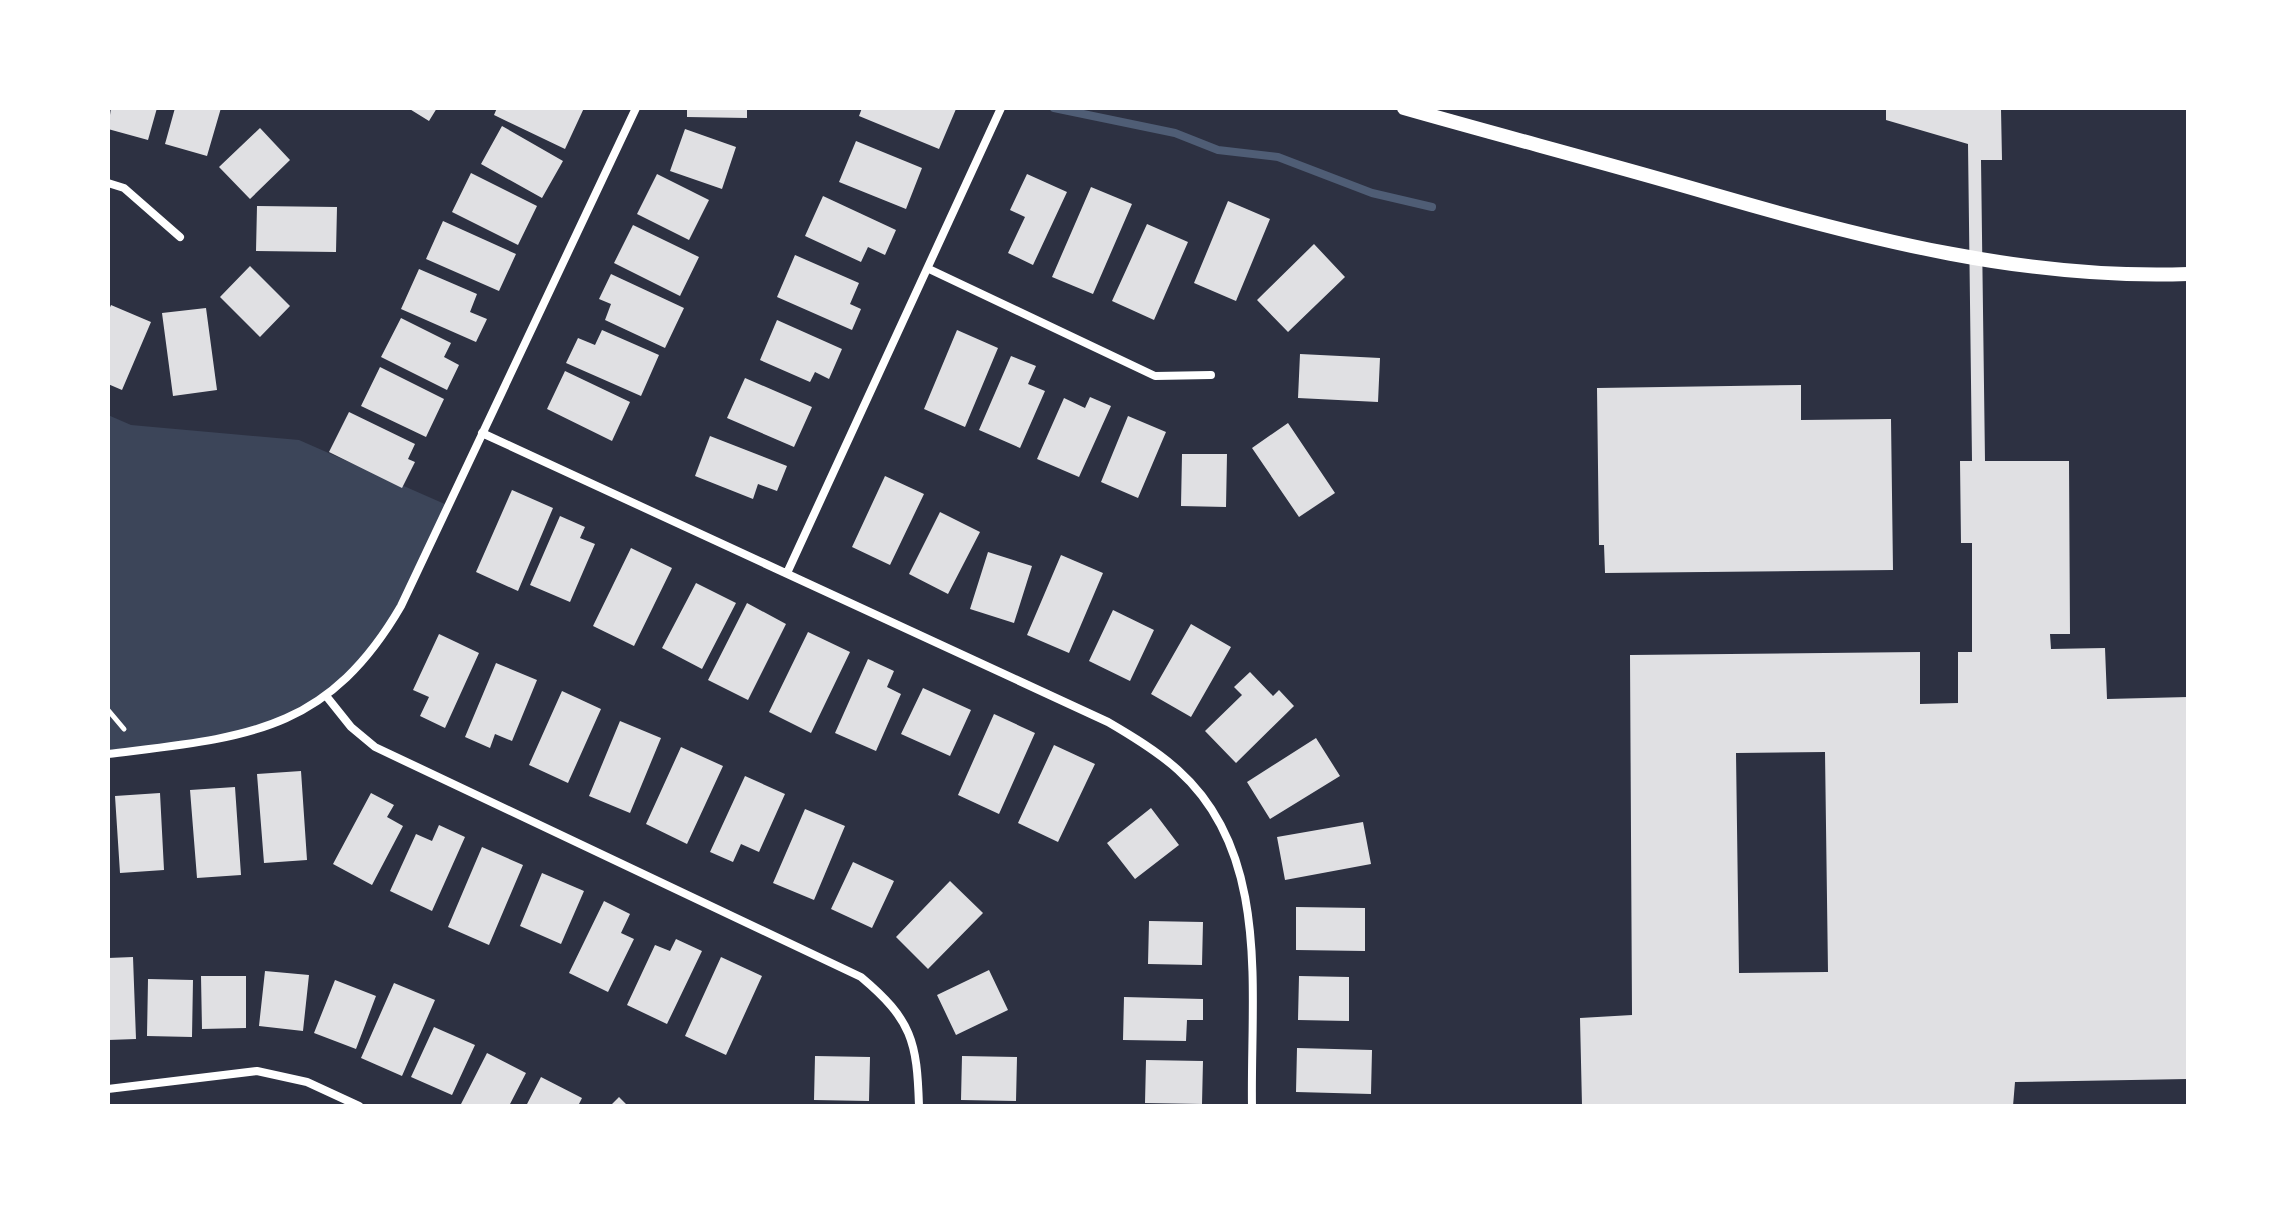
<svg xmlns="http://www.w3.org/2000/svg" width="2296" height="1214" font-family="'Noto Serif',serif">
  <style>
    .green { fill: #3c4559 }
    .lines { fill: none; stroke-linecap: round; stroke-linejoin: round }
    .stream { stroke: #4f5d75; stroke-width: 8 }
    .building { fill: #e0e0e3; fill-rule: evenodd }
    .path { stroke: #fff; stroke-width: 5 }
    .minor { stroke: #fff; stroke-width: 8 }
    .tertiary { stroke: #fff; stroke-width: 14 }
  </style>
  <rect width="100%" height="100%" fill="#2d3142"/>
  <path class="green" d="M108,415L131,425L299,440L447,505L385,632L327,697L263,729L108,754Z"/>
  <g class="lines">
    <path class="stream" d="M1054,108L1175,133L1218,150L1278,157L1372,193L1432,207"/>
  </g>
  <path class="building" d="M111,108H157L148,140L108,129Z
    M175,108H221L207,156L165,144Z
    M408,108H437L429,121Z
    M497,108H584L565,149L494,115Z
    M687,108H747V118L687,117Z
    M862,108H954L956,109L939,149L859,116Z
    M1886,108L2001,109L2002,160H1981L1985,461H2069L2070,634H2050L2051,649L2105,648L2107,699L2188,697V1079L2015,1082L2013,1106H1582L1580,1018L1632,1015L1630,655L1920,652V704L1958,703V652H1972V543H1961L1960,461H1972L1968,144L1886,120ZM1825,752L1828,972L1739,973L1736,753Z
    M502,126L563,161L542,198L481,164Z
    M260,128L290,160L250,199L219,167Z
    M685,129L736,147L722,189L670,171Z
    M856,141L922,168L906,209L839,182Z
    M471,173L537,206L518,245L452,212Z
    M657,174L709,200L689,240L637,214Z
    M1027,174L1067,192L1033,265L1008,253L1025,217L1010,210Z
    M1091,187L1132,204L1093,294L1052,277Z
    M823,196L896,230L885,255L868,247L861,262L805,236Z
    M1228,201L1270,219L1236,301L1194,283Z
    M257,206L337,207L336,252L256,251Z
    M443,221L516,254L499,291L426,259Z
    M1147,224L1188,242L1154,320L1112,301Z
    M633,225L699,257L680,296L614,263Z
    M1314,244L1345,277L1288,332L1257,300Z
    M795,255L859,283L850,304L861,309L852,330L777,297Z
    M250,266L290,306L260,337L220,297Z
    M419,269L477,294L470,312L487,319L476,342L401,309Z
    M611,274L684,308L665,348L605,320L611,304L599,299Z
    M111,305L151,322L122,390L108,384V312Z
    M206,308L217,390L173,396L162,313Z
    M401,318L451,343L444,357L459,365L447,390L381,357Z
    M777,320L842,349L829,379L815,372L810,382L760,360Z
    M602,330L659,355L641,396L566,363L578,338L595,345Z
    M957,330L998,348L965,427L924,409Z
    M1300,354L1380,358L1378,402L1298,398Z
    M1011,356L1036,366L1028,384L1045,391L1020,448L979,430Z
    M380,367L444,399L426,437L361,406Z
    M565,371L630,402L612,441L547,409Z
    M745,378L812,407L794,447L727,418Z
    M1801,385V420L1891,419L1893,570L1605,573L1604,545H1599L1597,388Z
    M1090,397L1111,406L1079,477L1037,459L1064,398L1085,408Z
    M349,412L415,444L408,459L415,462L402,488L329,452Z
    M1128,416L1166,432L1138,498L1101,482Z
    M1288,423L1335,493L1299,517L1252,448Z
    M710,436L787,466L777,491L758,484L753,499L695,476Z
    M1182,454H1227L1226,507L1181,506Z
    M885,476L924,494L890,565L852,547Z
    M512,490L553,508L518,591L476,572Z
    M940,512L980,532L948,594L909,574Z
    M560,516L585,527L580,538L595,544L570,602L530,585Z
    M631,548L672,568L634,646L593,626Z
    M988,552L1032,566L1014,623L970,609Z
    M1061,555L1103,573L1069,653L1027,635Z
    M696,583L736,603L702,669L662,648Z
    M747,603L786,624L748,700L708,680Z
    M1113,610L1154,630L1130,681L1089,661Z
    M1191,624L1231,647L1191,717L1151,694Z
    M808,632L850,652L811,733L769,712Z
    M439,634L479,653L445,728L420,716L429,697L413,690Z
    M868,659L894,671L887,687L901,694L876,751L835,733Z
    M496,663L537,680L512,741L495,734L490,748L465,737Z
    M1250,672L1273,696L1279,690L1294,706L1236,763L1205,731L1242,695L1234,687Z
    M923,688L971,710L950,756L901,734Z
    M562,691L601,709L568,783L529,765Z
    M994,714L1035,733L999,814L958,795Z
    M620,721L661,738L630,813L589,796Z
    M1316,738L1340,776L1270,819L1247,782Z
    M1054,745L1095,764L1058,842L1018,823Z
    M681,747L723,766L687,844L646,824Z
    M301,771L307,860L264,863L257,774Z
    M745,776L785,794L759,852L741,844L733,862L710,852Z
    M235,787L241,875L197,878L190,790Z
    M160,793L164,870L120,873L115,796Z
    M371,793L394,805L387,817L403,826L372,885L333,864Z
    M1151,808L1179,845L1135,879L1107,843Z
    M805,809L845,826L814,900L773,883Z
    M1363,822L1371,864L1285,880L1277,837Z
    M439,825L465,837L432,911L390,891L416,834L432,841Z
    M482,847L523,865L489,945L448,927Z
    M853,862L894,881L872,928L831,909Z
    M542,873L584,891L561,944L520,926Z
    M950,881L983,913L928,969L896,937Z
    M604,901L630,914L621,933L634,939L608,992L569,973Z
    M1296,907L1365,908V951L1296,950Z
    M1149,921L1203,922L1202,965L1148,964Z
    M676,939L702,951L667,1024L627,1005L655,945L670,951Z
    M133,957L136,1039L108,1040V958Z
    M721,957L762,976L726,1055L685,1036Z
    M989,970L1008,1010L956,1035L937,995Z
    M265,971L309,975L303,1031L259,1026Z
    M201,976H246V1028L202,1029Z
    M1299,976L1349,977V1021L1298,1020Z
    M148,979L193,980L192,1037L147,1036Z
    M335,980L376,996L356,1049L314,1033Z
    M394,983L435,1000L402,1076L361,1058Z
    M1124,997L1203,999V1020H1187L1186,1041L1123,1040Z
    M434,1027L475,1045L452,1095L411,1077Z
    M1297,1048L1372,1050L1371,1094L1296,1092Z
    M487,1053L526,1073L509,1106L461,1104Z
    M815,1056L870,1057L869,1101L814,1100Z
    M962,1056L1017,1057L1016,1101L961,1100Z
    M1146,1060L1203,1061L1202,1104L1145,1103Z
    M541,1077L582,1098L578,1106H526Z
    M619,1097L628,1106H610Z"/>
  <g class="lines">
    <path class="path" d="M108,710L124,729"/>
    <path class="minor" d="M108,183L124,188L180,237
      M929,269L1155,376L1211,375
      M482,433L1108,722C1132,736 1157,751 1178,770C1272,854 1250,993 1252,1106
      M787,573L1001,108
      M327,697L351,727L375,747L861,977C912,1020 917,1041 919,1106
      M108,754C243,737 326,735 401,606L636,108
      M108,1089L257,1071L307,1082L359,1106"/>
    <path class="tertiary" d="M1404,108C1509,138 1614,165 1719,196C1871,240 2028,280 2188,274"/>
  </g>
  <rect width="2296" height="1214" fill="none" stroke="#ffffff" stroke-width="220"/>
</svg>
